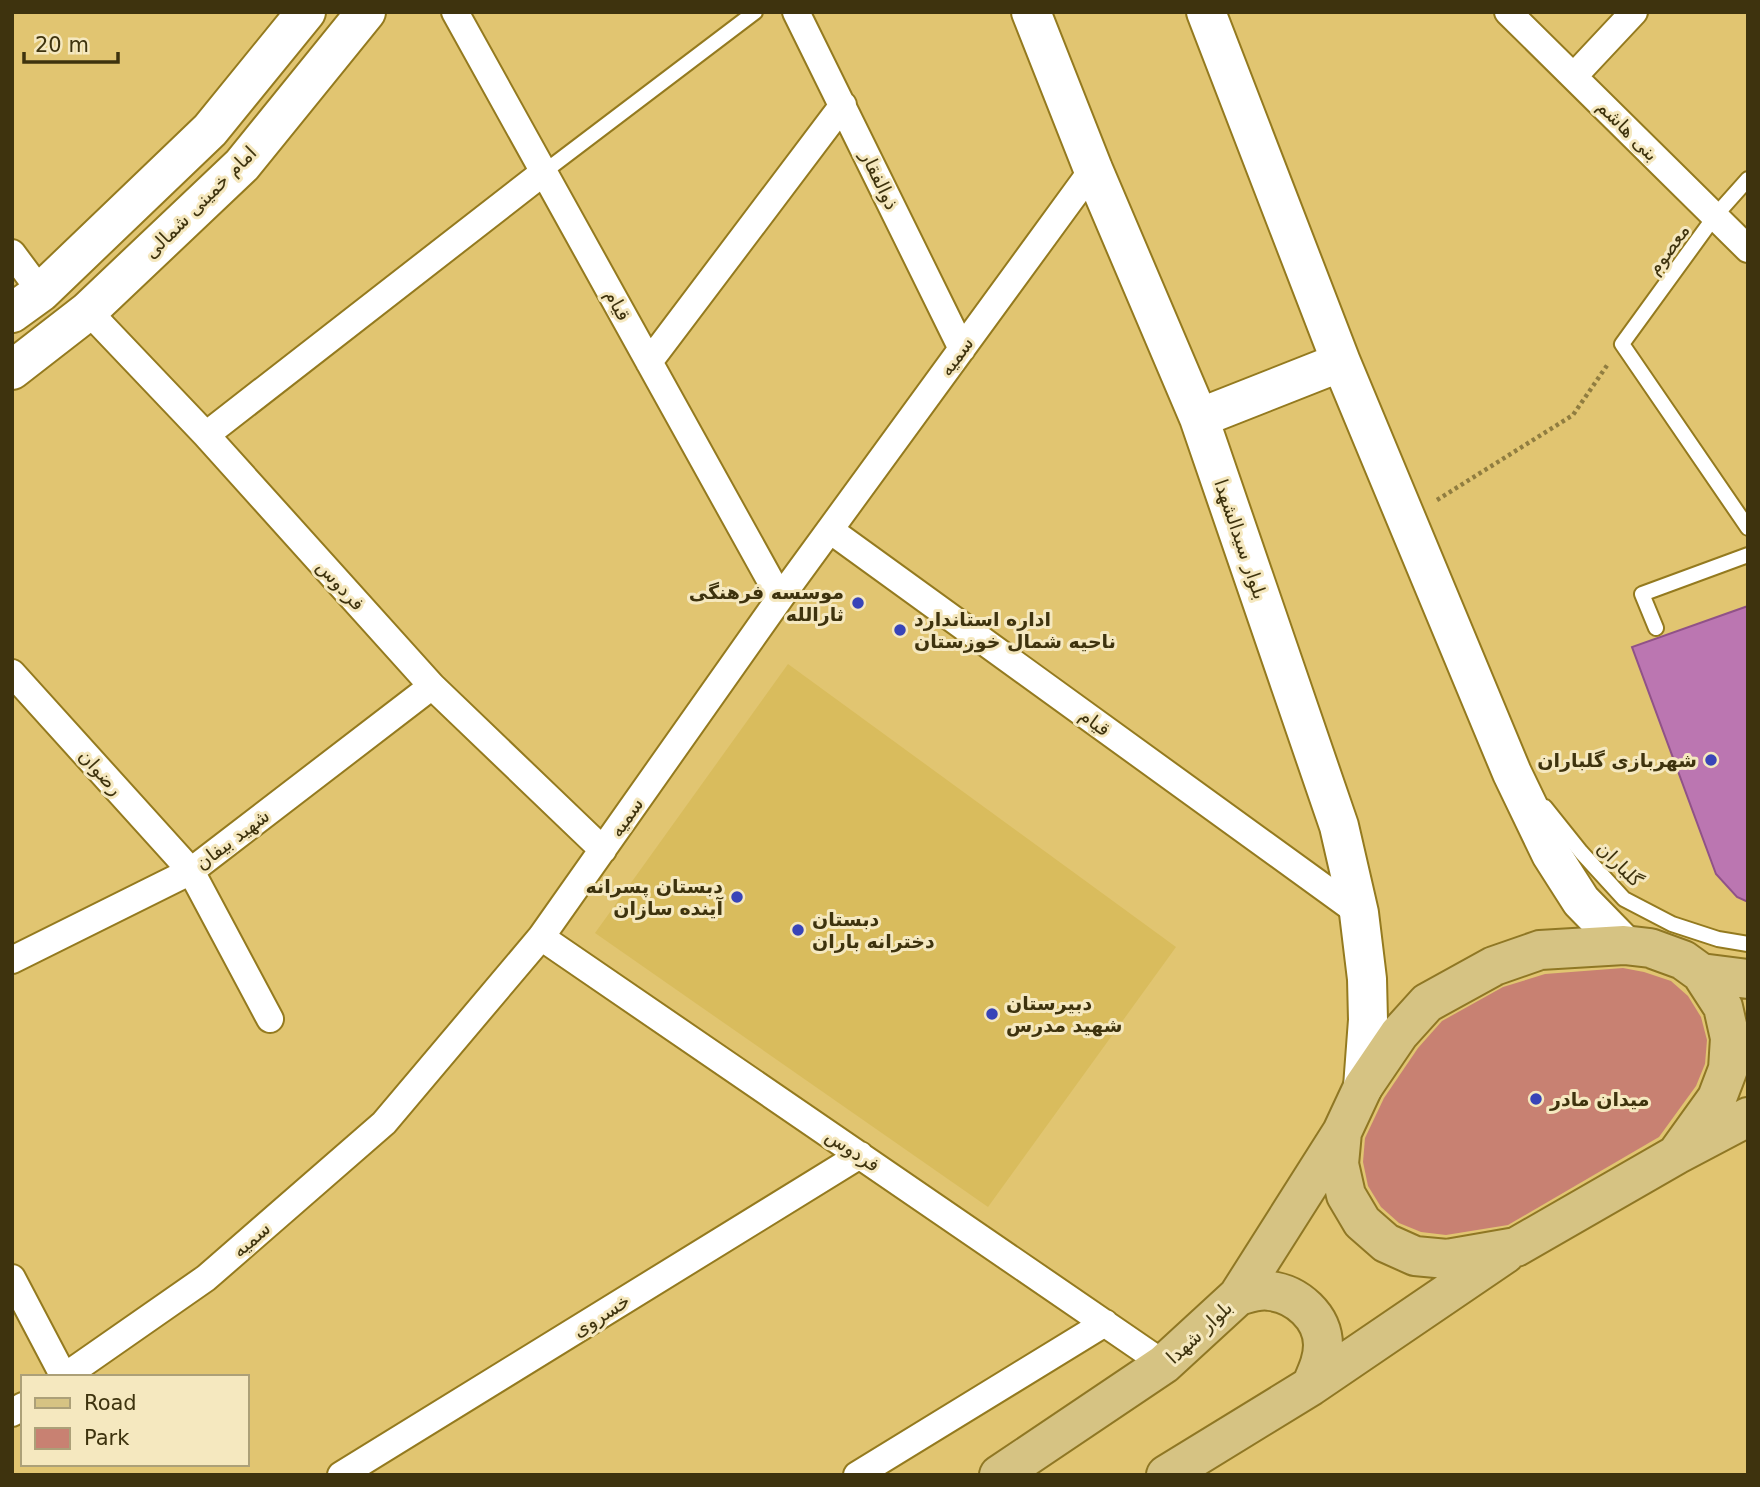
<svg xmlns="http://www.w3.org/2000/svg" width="1760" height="1487" font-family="'DejaVu Sans','Noto Sans Arabic',sans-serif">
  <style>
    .built { fill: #d9bc5d }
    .green { fill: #c88172 }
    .building { fill: #bb76b1; stroke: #905288; stroke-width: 2 }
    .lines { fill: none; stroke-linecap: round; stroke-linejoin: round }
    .lane-casing { stroke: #947a1f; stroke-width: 18 }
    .street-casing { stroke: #947a1f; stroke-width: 30 }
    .secondary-casing { stroke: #947a1f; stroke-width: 42 }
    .primary-casing { stroke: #8f7724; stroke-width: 42 }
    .path { stroke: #907d40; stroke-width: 4.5; stroke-dasharray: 3.5 3.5; stroke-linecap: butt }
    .lane { stroke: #fff; stroke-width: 14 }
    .street { stroke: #fff; stroke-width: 26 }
    .secondary { stroke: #fff; stroke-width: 38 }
    .primary { stroke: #d6c383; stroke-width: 38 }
    .poi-dot { fill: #3844b8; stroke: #f5e8bf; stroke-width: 2.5 }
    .labels { text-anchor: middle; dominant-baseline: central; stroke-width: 6; stroke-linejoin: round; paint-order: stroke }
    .street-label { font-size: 19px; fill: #3e330e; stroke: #f5e8bf }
    .poi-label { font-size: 19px; font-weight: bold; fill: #3e330e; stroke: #f5e8bf; text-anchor: start }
  </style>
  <rect width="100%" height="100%" fill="#e1c571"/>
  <path class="built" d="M788,664L1176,947L988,1207L595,933Z"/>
  <path class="green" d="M1623,968L1644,972L1671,981L1688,996L1701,1017L1707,1040L1705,1064L1696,1086L1659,1137L1508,1225L1446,1235L1421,1232L1399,1223L1381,1207L1368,1186L1363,1162L1365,1138L1384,1098L1418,1048L1442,1021L1503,987L1545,974Z"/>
  <path class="building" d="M1748,606V902L1737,897L1716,874L1632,647Z
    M1748,606V902L1737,897L1716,874L1632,647Z
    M1748,606V902L1737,897L1716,874L1632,647Z
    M1748,606V902L1737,897L1716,874L1632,647Z
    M1748,606V902L1737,897L1716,874L1632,647Z"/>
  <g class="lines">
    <g class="lane-casing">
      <path id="lane" d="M544,172L755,12
        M1748,179L1715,216L1622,344L1748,528
        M1656,628L1642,594L1748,555
        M1545,807L1581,852L1624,899L1672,924L1718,939L1748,944"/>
    </g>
    <g class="street-casing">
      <path id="street" d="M455,12L780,598
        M796,12L962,349
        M1508,12L1748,249
        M1574,76L1634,12
        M12,253L41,292
        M88,311L206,435L432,686L603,850
        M649,362L843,105
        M206,435L544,172
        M830,530L1359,913
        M12,673L191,871L270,1019
        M541,937L1164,1364
        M12,960L191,871L432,686
        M12,1278L64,1377L206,1278L384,1123L541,937L780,598L1093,169
        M12,1413L23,1406
        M341,1475L860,1155
        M857,1475L1105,1323"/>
    </g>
    <g class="secondary-casing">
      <path id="secondary" d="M1031,12L1093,169L1199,418L1339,826L1359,913L1367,979L1368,1020L1363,1087
        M1206,12L1341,362L1512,773L1551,854L1581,901L1624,945
        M12,313L41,292L210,130L306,12
        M12,370L88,311L242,165L366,12
        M1199,418L1341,362"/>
    </g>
    <g class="primary-casing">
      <path id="primary" d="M1701,973L1748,979
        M1676,1155L1717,1098L1728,1069L1730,1038L1723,1007L1701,973L1683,960L1650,948L1624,945L1540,950L1494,966L1427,1003L1399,1034L1363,1087L1342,1132L1339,1164L1346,1195L1362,1222L1386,1243L1415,1256L1447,1259L1516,1247L1676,1155L1748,1117
        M1238,1296C1249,1293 1259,1289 1270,1291C1297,1294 1323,1317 1323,1345C1323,1360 1317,1372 1311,1386
        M999,1475L1164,1364L1238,1296L1342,1132
        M1166,1475L1311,1386L1505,1254"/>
    </g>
    <path class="path" d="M1437,500L1573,415L1608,364"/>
    <use href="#lane" class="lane"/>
    <use href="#street" class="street"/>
    <use href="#secondary" class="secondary"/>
    <use href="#primary" class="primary"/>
  </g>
  <g class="poi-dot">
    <circle cx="858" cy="603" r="7"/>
    <circle cx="900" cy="630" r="7"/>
    <circle cx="1711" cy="760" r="7"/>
    <circle cx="737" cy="897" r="7"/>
    <circle cx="798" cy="930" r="7"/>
    <circle cx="992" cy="1014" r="7"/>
    <circle cx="1536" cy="1099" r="7"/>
  </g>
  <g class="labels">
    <g class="street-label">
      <text transform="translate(1628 130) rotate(45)">بنی هاشم</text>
      <text transform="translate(880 180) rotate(64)">ذوالفقار</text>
      <text transform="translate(200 202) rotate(-45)">امام خمینی شمالی</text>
      <text transform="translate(1668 249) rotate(-54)">معصوم</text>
      <text transform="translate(618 305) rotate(61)">قیام</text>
      <text transform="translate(956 356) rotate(-54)">سمیه</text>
      <text transform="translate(1241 539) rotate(71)">بلوار سیدالشهدا</text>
      <text transform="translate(341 585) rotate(48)">فردوس</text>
      <text transform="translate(1095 722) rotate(36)">قیام</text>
      <text transform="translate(101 772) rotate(48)">رضوان</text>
      <text transform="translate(626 817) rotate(-55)">سمیه</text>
      <text transform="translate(232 839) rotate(-37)">شهید بیفان</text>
      <text transform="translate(1620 864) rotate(45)">گلباران</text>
      <text transform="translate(853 1150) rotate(34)">فردوس</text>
      <text transform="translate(251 1239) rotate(-41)">سمیه</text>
      <text transform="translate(601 1315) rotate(-32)">خسروی</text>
      <text transform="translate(1199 1332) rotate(-43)">بلوار شهدا</text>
    </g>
    <g class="poi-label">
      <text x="844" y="592" text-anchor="end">موسسه فرهنگی<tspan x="844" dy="22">ثارالله</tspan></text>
      <text x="914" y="619">اداره استاندارد<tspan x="914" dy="22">ناحیه شمال خوزستان</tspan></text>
      <text x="1697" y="760" text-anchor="end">شهربازی گلباران</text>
      <text x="723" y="886" text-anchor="end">دبستان پسرانه<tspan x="723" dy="22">آینده سازان</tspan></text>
      <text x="812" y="919">دبستان<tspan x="812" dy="22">دخترانه باران</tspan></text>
      <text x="1006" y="1003">دبیرستان<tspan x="1006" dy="22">شهید مدرس</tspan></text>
      <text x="1550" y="1099">میدان مادر</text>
    </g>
  </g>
  <rect width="1760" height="1487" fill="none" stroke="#3e330e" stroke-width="28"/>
  <rect x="21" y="1375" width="228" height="91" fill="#f5e8bf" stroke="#aca078" stroke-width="2"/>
  <rect x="35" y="1398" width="35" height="10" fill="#d6c383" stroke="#aca078" stroke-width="2"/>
  <text x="84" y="1410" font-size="21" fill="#3e330e">Road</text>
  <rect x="35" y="1428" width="35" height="21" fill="#c88172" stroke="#aca078" stroke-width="2"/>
  <text x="84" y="1445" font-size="21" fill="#3e330e">Park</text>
  <path d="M24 52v10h94v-10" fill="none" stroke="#3e330e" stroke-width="3.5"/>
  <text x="35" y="52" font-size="21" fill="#3e330e" stroke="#f5e8bf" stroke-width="5" paint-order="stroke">20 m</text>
</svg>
